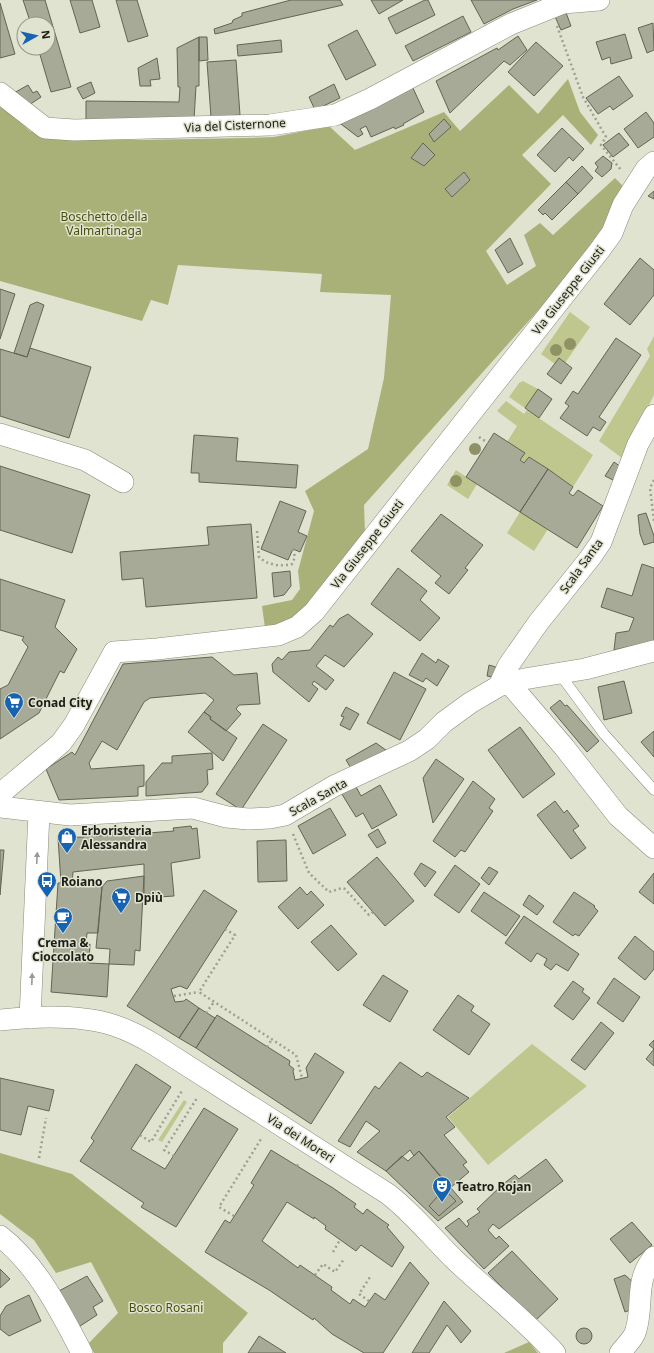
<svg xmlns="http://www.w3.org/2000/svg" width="654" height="1353" font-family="'Noto Sans',sans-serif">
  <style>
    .green { fill: #bfc78e }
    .forest { fill: #aab178 }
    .building { fill: #a7aa97; stroke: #636554 }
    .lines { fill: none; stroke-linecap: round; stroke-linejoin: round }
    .lane-casing { stroke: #898b7a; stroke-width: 11 }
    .street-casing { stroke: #898b7a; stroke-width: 22 }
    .path { stroke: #9ea091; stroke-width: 2.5; stroke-dasharray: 2 3; stroke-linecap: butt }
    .lane { stroke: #fff; stroke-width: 10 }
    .street { stroke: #fff; stroke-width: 21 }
    .tree { fill: #8e9264 }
    .oneway { fill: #999996 }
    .labels { text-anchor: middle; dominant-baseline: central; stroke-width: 3; stroke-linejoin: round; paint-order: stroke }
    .street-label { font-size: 12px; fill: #1c1d16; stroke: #e0e3d0 }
    .park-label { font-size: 12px; fill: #4a500c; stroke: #e0e3d0 }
    .poi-label { font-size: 12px; font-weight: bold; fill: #1c1d16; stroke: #e0e3d0; text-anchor: start }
  </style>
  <rect width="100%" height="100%" fill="#e0e3d0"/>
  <path class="green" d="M570,312L590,327L565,363L555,364L541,354Z
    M654,336V395L622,458L599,441L650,356L647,349Z
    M523,381L538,389L525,408L509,397L519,383Z
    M506,401L524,414L527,410L593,455L573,487L529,457L524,463L520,460L525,453L507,442L517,426L497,411Z
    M456,470L477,484L468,499L447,485Z
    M520,512L548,529L534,551L507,533Z
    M532,1044L587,1086L488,1165L448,1117Z
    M184,1100L187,1102L162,1142L158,1140Z"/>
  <path class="forest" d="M568,79L580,112L598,135L591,145L563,115L522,155L551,184L486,251L507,285L536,266L524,235L540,223L553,235L615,178L625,188L603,232L577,267L364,505L365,533L311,606L289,621L265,628L262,606L292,600L300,589L298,571L314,511L305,491L368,449L384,378L391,295L320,292L322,274L178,265L168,305L151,300L142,321L0,281V104L30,131L44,137L140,140L246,138L274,137L329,126L355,150L444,112L460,131L509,85L538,114Z
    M0,1153L72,1174L248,1313L223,1343V1353H94L89,1343L118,1313L91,1262L56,1273L34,1240L0,1214Z
    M529,1342L538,1353H504Z"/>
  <path class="building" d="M23,0H45L71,87L51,92L38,48H48V24H31Z
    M70,0H92L100,27L80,33Z
    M116,0H137L148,36L128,42Z
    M291,0H340L343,5L215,34L214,29L232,23L233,20L242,16V13Z
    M371,0H403L379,14Z
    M425,0H428L435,15L396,34L388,18Z
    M471,0H537L513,9L484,24Z
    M0,3L15,54L0,58Z
    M565,10L571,26L561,30L553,12Z
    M463,16L471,32L413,61L405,46Z
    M653,23L654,50L647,53L638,28Z
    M357,30L376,65L346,80L328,45Z
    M625,34L632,58L611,64L610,57L602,60L596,42Z
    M518,36L527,50L510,65L504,61L450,113L436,81L497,48L498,50Z
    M199,37V86H196L194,120L86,123V101L179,102L180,87H178L177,48Z
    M199,37H207L208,60L199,61Z
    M281,40L282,52L238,56L237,45Z
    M536,42L563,66L534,96L508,72Z
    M157,58L160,79L150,80L151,86H140L138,68Z
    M236,60L240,115L211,117L207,62Z
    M619,76L633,96L613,110L610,106L598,114L586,98Z
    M91,82L95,93L83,99L77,88Z
    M334,84L340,98L315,110L309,97Z
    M28,85L33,93L37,91L41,97L29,105L14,93Z
    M412,86L424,112L403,124L404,125L395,129L394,127L371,137L366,126L360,129L363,134L358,137L337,121Z
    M646,112L654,123V137L638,148L624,129Z
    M444,119L451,127L434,142L429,134Z
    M562,128L584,149L573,161L569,157L555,172L537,155Z
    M619,133L629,145L613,157L603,145Z
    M423,143L435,155L424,166L411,158Z
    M603,156L612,163L611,169L602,177L595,171L598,167L595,163Z
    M582,166L593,178L578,194L566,182Z
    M464,172L470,180L452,197L445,189Z
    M566,182L578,194L552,220L545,213L543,215L538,210Z
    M654,191V199L648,196Z
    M510,238L523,264L508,273L495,250Z
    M640,258L654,270V295L630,325L604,304Z
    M0,289L15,294L0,339Z
    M37,302L44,305L27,357L14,353L30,305Z
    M616,338L641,355L599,417L606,422L600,431L593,427L587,436L560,418L569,406L565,403L573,391L578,394Z
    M30,348L91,367L69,438L0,416V349L27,357Z
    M559,358L572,368L561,384L547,374Z
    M538,389L552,399L539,418L525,408Z
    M494,433L525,453L520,460L524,463L529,457L548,469L520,512L466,477Z
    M194,435L238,438L236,461L298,465L296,488L199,482V473H191Z
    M614,462L621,467L615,481L605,476Z
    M0,466L90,495L72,553L0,530Z
    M548,469L573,487L569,493L573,496L578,490L603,506L577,548L520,512Z
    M280,501L306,511L298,532L307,536L300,552L293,549L288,560L261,549Z
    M646,513L654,536V542L644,545L640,534L638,515Z
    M441,514L483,545L465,568L468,570L449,594L435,583L441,576L411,551Z
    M251,524L257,598L146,607L143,578L122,580L120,552L209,545L207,527Z
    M642,564L654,568V641L614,650L616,633L629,631L634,618L601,607L607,588L632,596Z
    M398,568L427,591L420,600L440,618L420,641L371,604Z
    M290,571L291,586L284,595L274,597L272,573Z
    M0,579L65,600L55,627L77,649L64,673L60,671L39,713L0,739V689L8,685L28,647L22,640L24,637L0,630Z
    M348,614L373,634L344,667L325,655L316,666L334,680L326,690L314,681L312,684L318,689L309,702L273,672L272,664L278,657L282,660L289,652L310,650L330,625L333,627L339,619Z
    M422,653L436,663L438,659L449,666L437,686L426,678L423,682L409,675Z
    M212,657L234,675L257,673L260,704L239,705L236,709L241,714L226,731L210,719L211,717L204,712L214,700L205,693L150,698L144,702L117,750L102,741L89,763L91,769L144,765V786L138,787V796L59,800L46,769L72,752L75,755L123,664Z
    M489,665L499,668L498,678L487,676Z
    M394,672L426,689L400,740L367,723Z
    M624,681L632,713L604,720L598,687Z
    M560,700L565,706L567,705L599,741L587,752L550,708Z
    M346,707L359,714L350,730L340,725L344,717L341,716Z
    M204,712L211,717L210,719L237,738L223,761L188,732Z
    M263,724L287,740L241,810L216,794Z
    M520,727L555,774L523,798L488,750Z
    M654,731V757L641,742Z
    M376,743L390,753L352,770L346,760Z
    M212,753L213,769L207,770L208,784L202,792L146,796V782L162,763H172V756Z
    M436,759L464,779L433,823L423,778Z
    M473,781L495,799L489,808L493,811L465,852L461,850L455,857L433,841Z
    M354,783L361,796L380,785L397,815L372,829L363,813L356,817L340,791Z
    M555,801L564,813L567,810L579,826L573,830L586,848L571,859L537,815Z
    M330,808L346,835L313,854L298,826Z
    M191,826L192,829L197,828L200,858L171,863L174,896L159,897L158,894H144V864L73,872L72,884L102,887L98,933H87L86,944H90L89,963L109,964L107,997L51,992L58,883H61L58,838L84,837V834L96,833V836L113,835V832L134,831L135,834L174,831L173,828Z
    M378,829L386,843L377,848L368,835Z
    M286,840L287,881L258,882L257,841Z
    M0,850H4L0,895Z
    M377,857L414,901L385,926L347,882Z
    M421,863L436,872L425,887L414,874Z
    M455,865L480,884L459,913L434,895Z
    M489,867L498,872L489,885L481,878Z
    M654,873V904L639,892Z
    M144,876L140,951L135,950L134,965L109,964L110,949L96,948L102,887L107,881Z
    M300,887L307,895L311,891L324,905L298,929L278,907Z
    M204,890L237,911L187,989L180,986L171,989L175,1002L184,1001L186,999L199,1008L179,1038L127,1006Z
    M484,892L520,916L506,936L471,911Z
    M574,892L595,906L594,907L598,911L579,936L575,934L573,936L553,922Z
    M529,895L544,906L537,915L523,905Z
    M524,916L579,954L568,971L556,964L551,970L544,965L547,959L537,953L531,962L505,943Z
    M331,925L357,954L338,971L311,942Z
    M635,936L654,952V969L645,980L618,958Z
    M383,975L408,991L390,1022L363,1005Z
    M614,978L640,997L623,1022L597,1003Z
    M573,981L584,989L582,992L590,998L573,1020L554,1006Z
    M458,995L474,1006L471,1011L490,1024L469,1055L433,1030Z
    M199,1008L215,1018L196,1048L179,1038Z
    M217,1015L290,1061L289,1065L294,1069L293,1071L295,1080L308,1077L306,1068L315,1053L344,1072L311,1124L196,1048Z
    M601,1022L614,1033L585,1070L571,1060Z
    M654,1040V1066L646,1059L654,1049L649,1045Z
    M400,1062L422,1077L427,1072L469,1098L446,1117L455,1127L444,1135L467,1162L463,1165L469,1172L450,1188L419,1151L414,1156L410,1150L386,1171L357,1152L380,1131L366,1121L350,1147L338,1141L375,1086L379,1089Z
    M136,1064L171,1087L131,1149L165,1169L204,1108L238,1129L176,1227L141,1207L144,1203L80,1161L94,1141L91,1138Z
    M0,1078L54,1090L49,1111L28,1106L21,1135L0,1130Z
    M271,1150L333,1188L356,1204L354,1207L363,1214L367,1209L379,1218L389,1225L387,1227L404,1247L392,1267L361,1245L356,1251L325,1229L326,1226L314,1217V1219L287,1202L262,1241L298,1268L300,1265L332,1287L331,1290L350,1304L353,1299L365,1307L375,1293L385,1300L410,1262L429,1283L383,1353H364L332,1334L314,1318L313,1320L269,1290L205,1252L225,1220L230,1223L254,1185L251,1183Z
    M419,1151L463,1202L438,1221L386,1171L402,1156L408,1161Z
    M546,1159L563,1181L499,1229L493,1224L488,1230L496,1239L499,1236L509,1246L484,1269L445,1228L459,1218L467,1227L469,1224L467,1221L480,1212L477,1209L502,1185L515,1175L519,1179Z
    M444,1189L456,1201L439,1216L429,1206Z
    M632,1222L652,1245L630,1263L610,1239Z
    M512,1251L558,1299L535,1321L488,1273Z
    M0,1269L10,1279L0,1288Z
    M625,1275L635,1284L633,1309L625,1312L614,1279Z
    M87,1276L103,1301L93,1307L97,1315L77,1328L57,1292Z
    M29,1295L41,1321L9,1336L0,1329V1316L6,1306Z
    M444,1301L471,1331L461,1343L447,1325L429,1353H412Z
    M576 1336a8 8 0 1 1 16 0a8 8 0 1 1-16 0Z
    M259,1336L286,1353H248Z"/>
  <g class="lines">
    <g class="lane-casing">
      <path id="lane" d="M559,673L604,734L654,790"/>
    </g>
    <g class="street-casing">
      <path id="street" d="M0,93L45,128L74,130L270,125L335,115L370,99L511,24L563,3L599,0
        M0,434L85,460L123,482
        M509,683L564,747L618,816L654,848
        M499,686L508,666L538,623L590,558L601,542L638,444L654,415
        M0,794L61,743L74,725L114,652L157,649L278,635L297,627L314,612L599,251L612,233L623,205L646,169L654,162
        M0,807L70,815L193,808L227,817L248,819L270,818L285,815L334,786L409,751L427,739L444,722L470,703L499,686L524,679L585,669L654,651
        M30,1018L39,812
        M0,1020C36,1016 79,1014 113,1025C128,1030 142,1037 155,1045L388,1194C414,1214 433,1239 456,1261C489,1292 524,1319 555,1353
        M0,1236C38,1266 60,1311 82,1353
        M620,1353C625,1346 634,1339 636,1330C644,1303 634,1281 654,1257"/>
    </g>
    <path class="path" d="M557,26L583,97L606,137L601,145L621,170
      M479,437L488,443
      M654,480L650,488L654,521
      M257,531L259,557C267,565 281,567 292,564L295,557L293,549
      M293,834L309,873L329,892L342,888L345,889L369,915L373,912
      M225,929L235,935L199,992L296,1055L302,1078
      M174,996L199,992
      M206,1013L214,1002
      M267,1047L272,1039
      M140,1135L151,1142L183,1089
      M174,1156L164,1150L197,1098
      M39,1158L46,1118
      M297,1166L299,1162
      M234,1216L219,1207L261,1139
      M333,1252L340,1240
      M315,1275L323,1264L335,1272L344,1259
      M369,1301L359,1294L370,1277"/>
    <use href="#lane" class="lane"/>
    <use href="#street" class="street"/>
  </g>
  <g class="tree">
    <circle cx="570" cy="344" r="6"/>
    <circle cx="556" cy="350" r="6"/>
    <circle cx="475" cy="449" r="6"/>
    <circle cx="456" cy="481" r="6"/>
  </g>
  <defs><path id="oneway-solid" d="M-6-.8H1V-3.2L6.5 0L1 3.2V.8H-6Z"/></defs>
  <g class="oneway">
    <use href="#oneway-solid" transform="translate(37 858) rotate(-87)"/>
    <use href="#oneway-solid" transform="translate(32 979) rotate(-88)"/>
  </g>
  <defs>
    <g id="supermarket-pin" transform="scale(1)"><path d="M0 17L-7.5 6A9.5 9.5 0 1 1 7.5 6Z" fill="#1563b2" stroke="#e0e3d0"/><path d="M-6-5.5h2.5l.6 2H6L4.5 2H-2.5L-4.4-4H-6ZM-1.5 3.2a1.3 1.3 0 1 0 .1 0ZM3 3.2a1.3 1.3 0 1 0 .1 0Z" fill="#fff"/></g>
    <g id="shop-pin" transform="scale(1)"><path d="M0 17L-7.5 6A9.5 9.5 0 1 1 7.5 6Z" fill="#1563b2" stroke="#e0e3d0"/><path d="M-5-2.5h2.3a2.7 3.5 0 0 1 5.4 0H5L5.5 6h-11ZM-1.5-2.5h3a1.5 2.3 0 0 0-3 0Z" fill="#fff"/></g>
    <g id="bus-pin" transform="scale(1)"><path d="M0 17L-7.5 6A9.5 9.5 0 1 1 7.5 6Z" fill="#1563b2" stroke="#e0e3d0"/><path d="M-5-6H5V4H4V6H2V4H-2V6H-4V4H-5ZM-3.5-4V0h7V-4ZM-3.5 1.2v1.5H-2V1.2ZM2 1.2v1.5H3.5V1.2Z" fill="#fff"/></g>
    <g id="cafe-pin" transform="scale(1)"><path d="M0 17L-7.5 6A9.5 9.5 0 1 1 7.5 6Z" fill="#1563b2" stroke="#e0e3d0"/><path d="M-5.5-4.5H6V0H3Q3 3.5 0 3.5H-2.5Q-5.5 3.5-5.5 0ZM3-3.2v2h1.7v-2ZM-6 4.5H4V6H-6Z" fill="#fff"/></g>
    <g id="theatre-pin" transform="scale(1)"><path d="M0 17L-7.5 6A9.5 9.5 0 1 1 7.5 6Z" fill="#1563b2" stroke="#e0e3d0"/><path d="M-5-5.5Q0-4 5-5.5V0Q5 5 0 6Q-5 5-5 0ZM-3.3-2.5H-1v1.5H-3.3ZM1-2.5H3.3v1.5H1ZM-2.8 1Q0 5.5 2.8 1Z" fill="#fff"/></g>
  </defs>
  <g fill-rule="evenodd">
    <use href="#supermarket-pin" x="14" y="702"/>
    <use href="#shop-pin" x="67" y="837"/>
    <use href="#bus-pin" x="47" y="881"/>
    <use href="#supermarket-pin" x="121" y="897"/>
    <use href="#cafe-pin" x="63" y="917"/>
    <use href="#theatre-pin" x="442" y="1186"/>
  </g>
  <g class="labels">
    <g class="street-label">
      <text transform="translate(235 125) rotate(-3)">Via del Cisternone</text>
      <text transform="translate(568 290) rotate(-52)">Via Giuseppe Giusti</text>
      <text transform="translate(367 544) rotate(-52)">Via Giuseppe Giusti</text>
      <text transform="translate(581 566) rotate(-54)">Scala Santa</text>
      <text transform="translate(318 797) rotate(-29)">Scala Santa</text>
      <text transform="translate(301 1138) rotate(33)">Via dei Moreri</text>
    </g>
    <g class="park-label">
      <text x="104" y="216">Boschetto della<tspan x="104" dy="14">Valmartinaga</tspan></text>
      <text x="166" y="1307">Bosco Rosani</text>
    </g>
    <g class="poi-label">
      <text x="28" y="702">Conad City</text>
      <text x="81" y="830">Erboristeria<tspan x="81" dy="14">Alessandra</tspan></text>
      <text x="61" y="881">Roiano</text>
      <text x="135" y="897">Dpiù</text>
      <text x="63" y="942" text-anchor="middle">Crema &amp;<tspan x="63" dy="14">Cioccolato</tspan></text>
      <text x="456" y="1186">Teatro Rojan</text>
    </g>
  </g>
  <g transform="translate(36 36) rotate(82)"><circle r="19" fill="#e0e3d0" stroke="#929486"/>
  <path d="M0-3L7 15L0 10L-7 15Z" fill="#1563b2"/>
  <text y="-6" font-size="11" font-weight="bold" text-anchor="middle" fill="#1c1d16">N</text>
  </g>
</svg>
